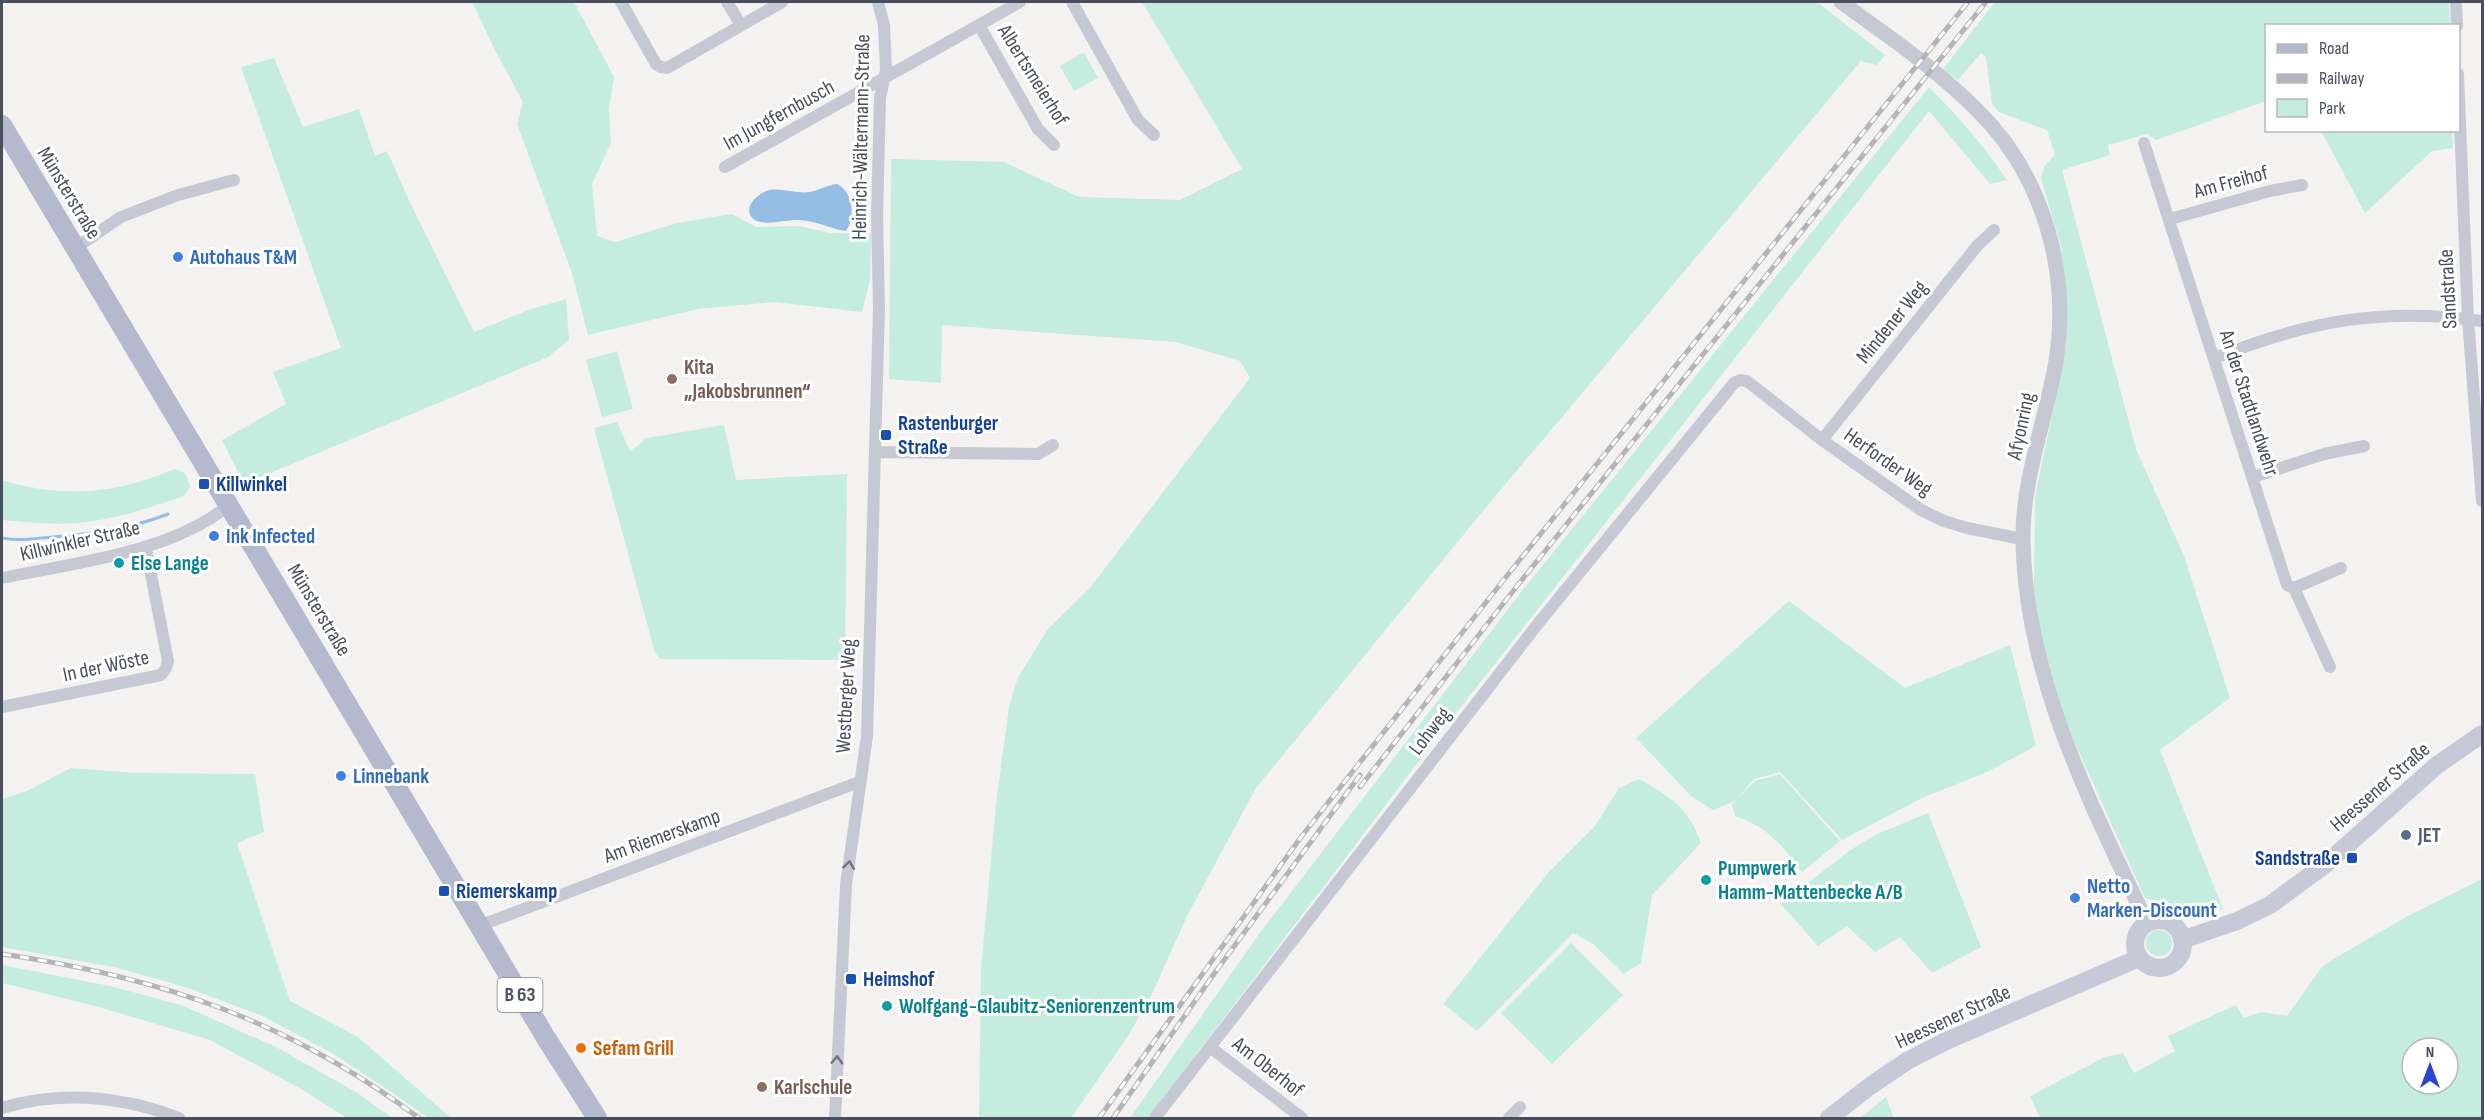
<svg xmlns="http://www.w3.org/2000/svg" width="2484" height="1120" font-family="'Sofia Sans Condensed',sans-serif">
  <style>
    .green { fill: #c4ecdf; fill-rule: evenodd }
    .water { fill: #96bde4 }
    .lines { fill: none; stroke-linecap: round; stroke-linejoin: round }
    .stream { stroke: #96bde4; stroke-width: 3 }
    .minor { stroke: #c6c9d4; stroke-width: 12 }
    .tertiary { stroke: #c6c9d4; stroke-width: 15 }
    .secondary { stroke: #c6c9d7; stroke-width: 18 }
    .primary { stroke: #b4b9cd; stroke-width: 20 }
    .rail-casing { stroke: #b4b4ba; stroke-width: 5 }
    .rail { stroke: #fff; stroke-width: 3; stroke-dasharray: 9; stroke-linecap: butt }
    .oneway { stroke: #6f7481 }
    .shop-dot { fill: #3f7fe0; stroke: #fff; stroke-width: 2 }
    .education-dot { fill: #8d6e63; stroke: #fff; stroke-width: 2 }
    .transit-dot { fill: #1a4fb4; stroke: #fff; stroke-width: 2 }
    .culture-dot { fill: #0f9aa8; stroke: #fff; stroke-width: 2 }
    .service-dot { fill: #5c6f8a; stroke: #fff; stroke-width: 2 }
    .food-dot { fill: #e8710a; stroke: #fff; stroke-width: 2 }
    .labels { text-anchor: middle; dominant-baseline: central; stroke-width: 6; stroke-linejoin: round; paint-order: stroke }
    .shield { fill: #fff; stroke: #80848e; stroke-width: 1.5 }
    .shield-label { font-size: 20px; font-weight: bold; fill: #4a4f5d }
    .street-label { font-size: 21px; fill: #4a4f5d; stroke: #fff }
    .shop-label { font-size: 21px; font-weight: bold; fill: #366cbe; stroke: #fff; text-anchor: start }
    .education-label { font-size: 21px; font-weight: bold; fill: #785e54; stroke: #fff; text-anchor: start }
    .transit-label { font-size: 21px; font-weight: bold; fill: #164399; stroke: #fff; text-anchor: start }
    .culture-label { font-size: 21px; font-weight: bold; fill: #0d838f; stroke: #fff; text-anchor: start }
    .service-label { font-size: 21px; font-weight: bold; fill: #4e5e75; stroke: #fff; text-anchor: start }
    .food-label { font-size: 21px; font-weight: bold; fill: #c56008; stroke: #fff; text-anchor: start }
  </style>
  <rect width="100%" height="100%" fill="#f3f2f1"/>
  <path class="green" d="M472,2H574L614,77L609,109L611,143L592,184L597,236L615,242L677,223L732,214L756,227L799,226L830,233L871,234L870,280L862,312L774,302L698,309L588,335L572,273L517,124L523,102L496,52Z
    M1142,2H1817L1885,55L1877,65L1861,61L1483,511L1256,788L1187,916L1152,994L1128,1036L1071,1118H979L981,970L996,804L1009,707L1018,677L1048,629L1090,588L1250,378L1240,361L1176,342L942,325L941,383L889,379L891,159L1004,162L1079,197L1180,200L1242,169Z
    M1995,2H2449L2450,25L2266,26V101L2156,140L2147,134L2108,145L2110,155L2062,170L2136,449L2184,556L2230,698L2160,750L2223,909C2214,910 2205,916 2195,917C2177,917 2162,900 2145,898L2065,721L2046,670L2034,589L2035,497L2059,382L2066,344L2067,310L2061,246L2041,178L2044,167L2055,154L2047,130L1999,112L1992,104L1986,57L1981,53L1958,80L1943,69Z
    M1084,52L1098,78L1074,91L1060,66Z
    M274,58L303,127L359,109L375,156L387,151L413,209L474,332L531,309L566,299L569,340L548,357L244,484L222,440L286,404L273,372L341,348L241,67Z
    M1929,87C1958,116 1984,146 2007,180L1990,184L1929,111L1435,740L1148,1118H1130L1259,934L1522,591Z
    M2321,131H2452L2453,148L2432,151L2365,213Z
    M617,351L633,409L602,417L586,360Z
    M617,422L630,451L643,442L642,439L724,425L736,480L847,474L845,660L661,659L655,653L594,428Z
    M175,469L185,473L190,486L184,496C154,506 125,516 94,521C64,526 32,523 2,520V480C65,499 115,494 175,469Z
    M1789,601L1905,688L2010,645L2036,746L1987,772L1922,798L1842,840L1780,772L1754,779L1735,801L1713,810L1691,796L1636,738Z
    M71,768L134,773L255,774L264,832L237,843L290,1001L358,1037L451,1118H428L393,1093L332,1053L262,1016L188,988L114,967L2,947V799L27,791Z
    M1780,774L1840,841L1802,872C1784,847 1767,826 1735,816L1732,804L1755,781Z
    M1639,779C1671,797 1688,807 1701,843L1652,895L1641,963L1624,974L1592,943L1573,933L1477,1031L1443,1004L1548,873L1595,826L1619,788Z
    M1928,813L1981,947L1932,973L1900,937L1875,952L1847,926L1818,946L1781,904L1849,851L1875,835Z
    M2482,879V1118H2040L2030,1096L2105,1057L2123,1053L2134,1073L2175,1051L2168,1036L2236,1005L2244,1018L2261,1012L2287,1016L2322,967L2332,960L2408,916ZM2412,1048H2448V1084H2412Z
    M2146 943a13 13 0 1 1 26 0a13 13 0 1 1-26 0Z
    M1571,943L1623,995L1552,1064L1501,1013Z
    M2,965L110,986L181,1005L276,1047L359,1094L392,1118H347L303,1090L210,1040L102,1008L2,983Z
    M1886,1097L1894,1118H1860Z"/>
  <path class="water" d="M837,184C853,192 856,216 846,231C830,229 813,219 796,220C785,220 765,226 755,220C740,210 757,193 769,190C782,188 797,194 810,192C819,190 828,185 837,184Z"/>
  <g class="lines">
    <path class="stream" d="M2,538C20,541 35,539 53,537C97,533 126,530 168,514"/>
    <path class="minor" d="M621,2L656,64L661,67L667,68L782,2
      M727,2L741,25
      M1072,2L1138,120L1154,135
      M2456,2L2457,26
      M979,25L1038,129L1054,145
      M2458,74L2468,319L2482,501
      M2144,143L2287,585L2294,588L2330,667
      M725,167L1020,2
      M2170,219L2270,191L2302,185
      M74,249L121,217L178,195L234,180
      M2215,358C2307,321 2383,307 2482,321
      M1822,440L1977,246L1994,230
      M875,452L1038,454L1053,445
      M2253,477L2324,454L2364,446
      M2,578C74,563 170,553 229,505
      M2294,588L2341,568
      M2,707L161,675L166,668L168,661L146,549
      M479,926L859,782
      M1210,1047L1302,1118
      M2,1108C60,1090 123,1096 179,1118
      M835,1118L846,885L867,736L879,308L877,216L880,98L886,70L884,25L878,2
      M1155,1118L1537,625L1734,383L1740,380L1747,381L1822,440L1921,510L1944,521L1967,528L2022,539
      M1509,1118L1520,1107"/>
    <path class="tertiary" d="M1841,2C1888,36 1938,70 1979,112C2044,177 2070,272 2056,361C2046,420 2022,480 2023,540C2025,677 2090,802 2147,923"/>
    <path class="secondary" d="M2135 944a24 24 0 1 1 48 0a24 24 0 1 1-48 0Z
      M2182,940L2237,921L2270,905L2327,863L2436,766L2482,734
      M1829,1118L1870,1086L1907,1061L1946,1041L2139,958"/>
    <path class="primary" d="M2,125L546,1038L597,1118"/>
    <g class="rail-casing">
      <path id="rail" d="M1360,787L1517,586L1986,2
        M2,954C160,977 289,1021 419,1118
        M1099,1118L1301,837L1506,577L1968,2
        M1113,1118L1216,971L1360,775"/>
    </g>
    <use href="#rail" class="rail"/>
  </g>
  <defs><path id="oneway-chevron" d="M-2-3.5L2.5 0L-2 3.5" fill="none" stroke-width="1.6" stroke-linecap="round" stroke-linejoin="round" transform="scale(1.5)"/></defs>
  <g class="oneway">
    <use href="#oneway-chevron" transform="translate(849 865) rotate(-83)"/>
    <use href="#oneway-chevron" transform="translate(837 1060) rotate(-88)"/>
  </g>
  <g class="shop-dot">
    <circle cx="178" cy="257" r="6"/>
    <circle cx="214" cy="536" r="6"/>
    <circle cx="341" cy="776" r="6"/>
    <circle cx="2075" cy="898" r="6"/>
  </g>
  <g class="education-dot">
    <circle cx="672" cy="379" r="6"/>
    <circle cx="762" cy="1087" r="6"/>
  </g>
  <g class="transit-dot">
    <rect x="880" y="429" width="12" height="12" rx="3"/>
    <rect x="198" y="478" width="12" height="12" rx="3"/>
    <rect x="2346" y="852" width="12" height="12" rx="3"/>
    <rect x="438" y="885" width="12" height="12" rx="3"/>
    <rect x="845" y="973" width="12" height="12" rx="3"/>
  </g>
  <g class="culture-dot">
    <circle cx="119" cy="563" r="6"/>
    <circle cx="1706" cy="880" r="6"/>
    <circle cx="887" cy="1006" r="6"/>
  </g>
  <circle class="service-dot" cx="2406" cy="835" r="6"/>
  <circle class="food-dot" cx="581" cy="1048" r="6"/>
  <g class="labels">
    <rect class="shield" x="497.5" y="978" width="45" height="34" rx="4.5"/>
    <g class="shield-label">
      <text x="520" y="995">B 63</text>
    </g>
    <g class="street-label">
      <text transform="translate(1033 75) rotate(58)">Albertsmeierhof</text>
      <text transform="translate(779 115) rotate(-29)">Im Jungfernbusch</text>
      <text transform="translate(861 137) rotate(-89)">Heinrich-Wältermann-Straße</text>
      <text transform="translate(2231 182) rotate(-15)">Am Freihof</text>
      <text transform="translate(69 193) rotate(59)">Münsterstraße</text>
      <text transform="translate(2448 289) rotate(-93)">Sandstraße</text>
      <text transform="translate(1892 322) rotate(-51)">Mindener Weg</text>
      <text transform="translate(2249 403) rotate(72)">An der Stadtlandwehr</text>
      <text transform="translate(2021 426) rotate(-78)">Afyonring</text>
      <text transform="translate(1888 462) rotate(35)">Herforder Weg</text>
      <text transform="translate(80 541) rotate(-13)">Killwinkler Straße</text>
      <text transform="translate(319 610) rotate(59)">Münsterstraße</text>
      <text transform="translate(106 666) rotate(-12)">In der Wöste</text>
      <text transform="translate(846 696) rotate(-87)">Westberger Weg</text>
      <text transform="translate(1430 731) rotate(-52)">Lohweg</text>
      <text transform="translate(2380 787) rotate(-41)">Heessener Straße</text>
      <text transform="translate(662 836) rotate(-20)">Am Riemerskamp</text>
      <text transform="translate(1953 1017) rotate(-25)">Heessener Straße</text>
      <text transform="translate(1268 1067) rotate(38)">Am Oberhof</text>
    </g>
    <g class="shop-label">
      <text x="190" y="257">Autohaus T&amp;M</text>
      <text x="226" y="536">Ink Infected</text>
      <text x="353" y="776">Linnebank</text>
      <text x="2087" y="886">Netto<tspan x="2087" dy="24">Marken-Discount</tspan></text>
    </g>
    <g class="education-label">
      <text x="684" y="367">Kita<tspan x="684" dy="24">„Jakobsbrunnen“</tspan></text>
      <text x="774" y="1087">Karlschule</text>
    </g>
    <g class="transit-label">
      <text x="898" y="423">Rastenburger<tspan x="898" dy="24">Straße</tspan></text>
      <text x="216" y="484">Killwinkel</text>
      <text x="2340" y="858" text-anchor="end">Sandstraße</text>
      <text x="456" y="891">Riemerskamp</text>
      <text x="863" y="979">Heimshof</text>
    </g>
    <g class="culture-label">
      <text x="131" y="563">Else Lange</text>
      <text x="1718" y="868">Pumpwerk<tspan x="1718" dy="24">Hamm-Mattenbecke A/B</tspan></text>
      <text x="899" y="1006">Wolfgang-Glaubitz-Seniorenzentrum</text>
    </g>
    <g class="service-label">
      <text x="2418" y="835">JET</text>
    </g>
    <g class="food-label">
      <text x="593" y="1048">Sefam Grill</text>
    </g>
  </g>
  <rect width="2484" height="1120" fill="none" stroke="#4a4f5d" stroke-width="6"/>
  <rect x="2265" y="24" width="195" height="108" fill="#ffffff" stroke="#b7b9be" stroke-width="1.5"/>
  <rect x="2277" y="44" width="30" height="9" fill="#b4b9cd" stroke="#b7b9be" stroke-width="1.5"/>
  <text x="2319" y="54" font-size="18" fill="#4a4f5d">Road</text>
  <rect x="2277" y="74" width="30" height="9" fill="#b4b4ba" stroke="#b7b9be" stroke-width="1.5"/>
  <text x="2319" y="84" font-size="18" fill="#4a4f5d">Railway</text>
  <rect x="2277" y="99" width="30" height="18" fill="#c4ecdf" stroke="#b7b9be" stroke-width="1.5"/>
  <text x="2319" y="114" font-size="18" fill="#4a4f5d">Park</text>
  <g transform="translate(2430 1066)"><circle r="28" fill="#ffffff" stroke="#b7b9be" stroke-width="1.5"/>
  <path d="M0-4.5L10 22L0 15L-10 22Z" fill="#2b44d3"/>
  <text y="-9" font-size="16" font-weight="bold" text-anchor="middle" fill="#4a4f5d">N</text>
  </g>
</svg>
